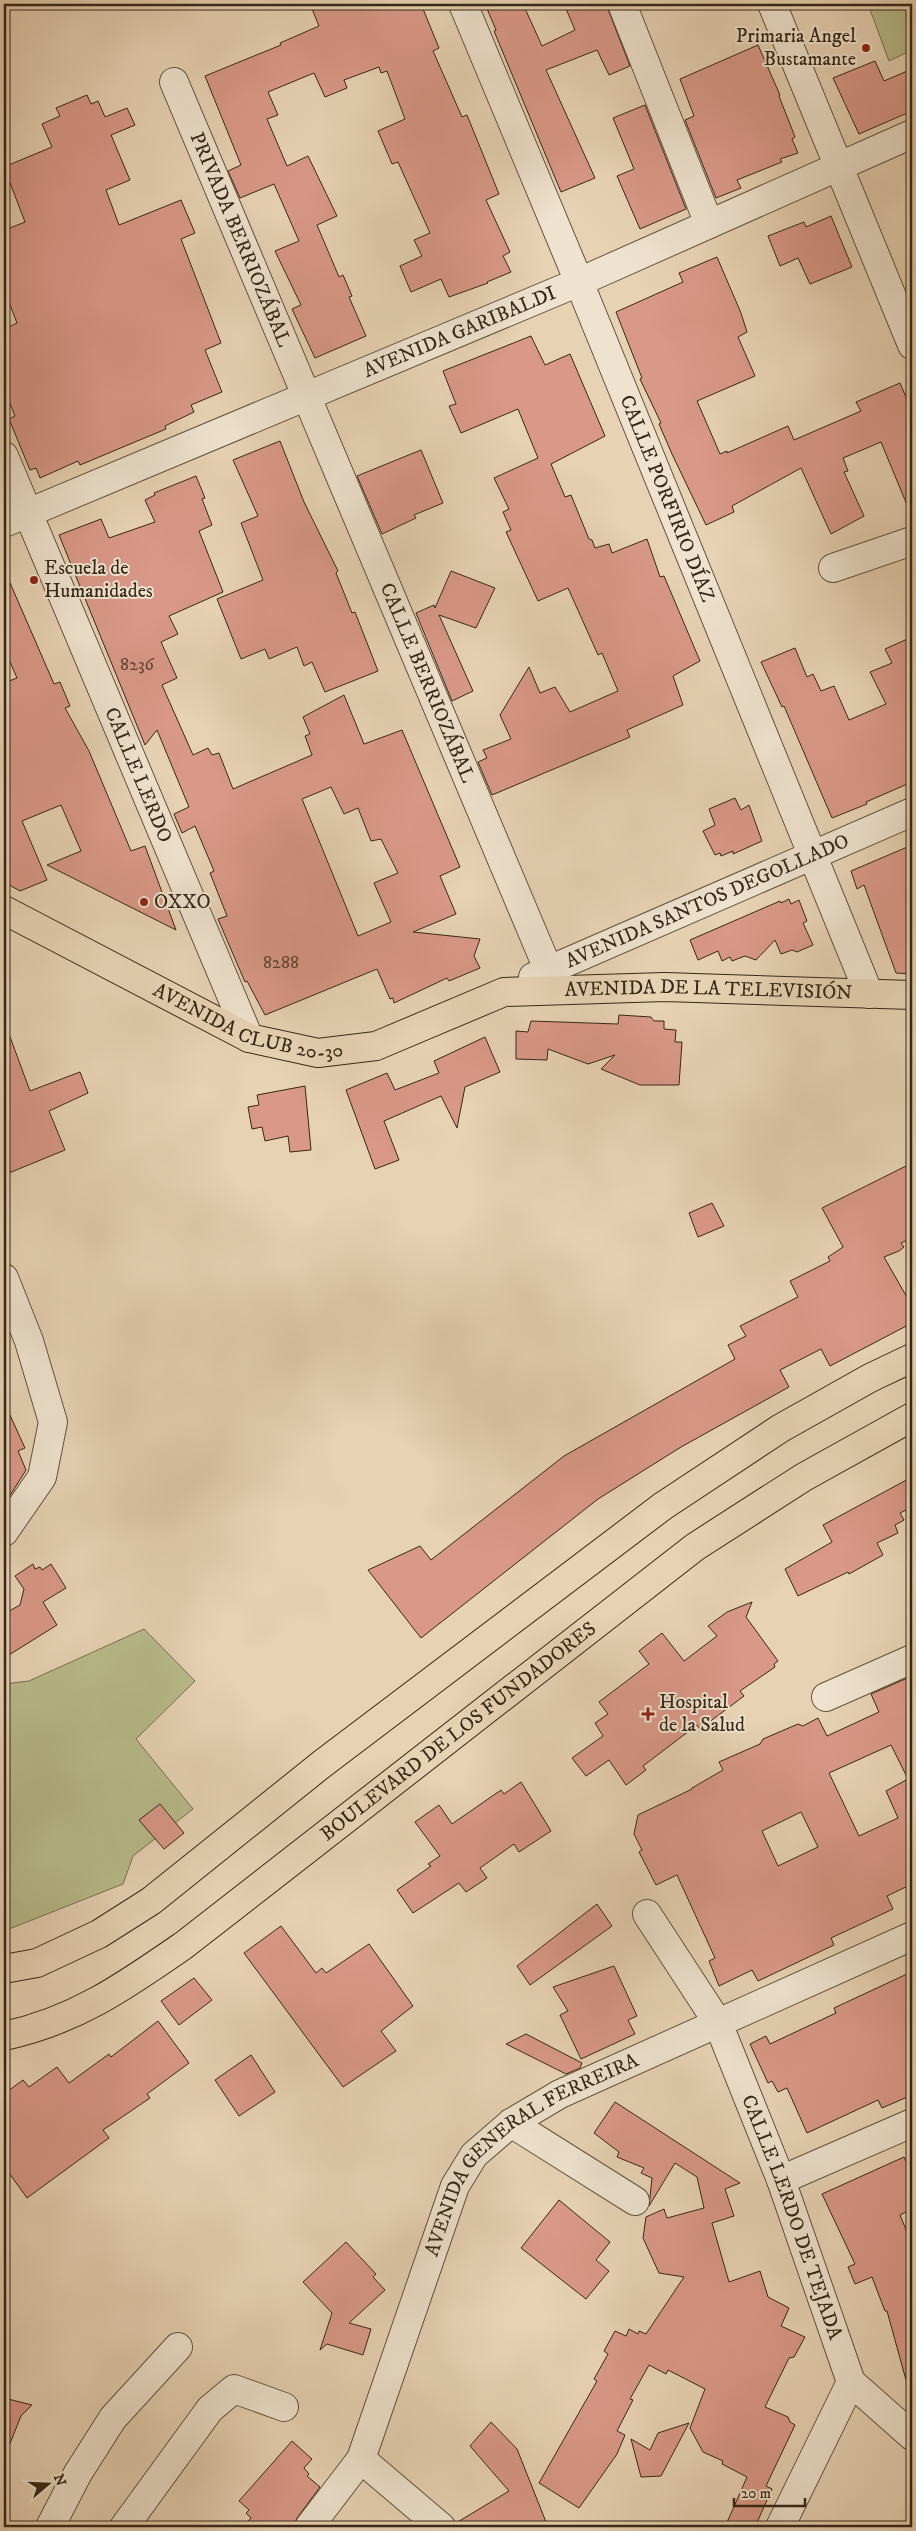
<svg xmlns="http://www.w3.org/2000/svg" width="916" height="2531" font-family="'IM FELL DW Pica',serif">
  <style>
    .green { fill: #b8bb8b; stroke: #777151 }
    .building { fill: #d99888; stroke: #362717; fill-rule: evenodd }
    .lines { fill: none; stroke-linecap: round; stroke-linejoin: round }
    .minor-casing { stroke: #62523e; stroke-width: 30 }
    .major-casing { stroke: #362717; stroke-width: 30 }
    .minor { stroke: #efe2ce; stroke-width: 28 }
    .major { stroke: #e7d2b4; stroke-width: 28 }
    .poi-dot { fill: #8f2418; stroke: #efe2ce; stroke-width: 2 }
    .labels { text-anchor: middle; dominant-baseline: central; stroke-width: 4; stroke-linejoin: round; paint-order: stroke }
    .number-label { font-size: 18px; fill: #5f4333 }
    .poi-label { font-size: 20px; fill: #362717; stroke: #efe2ce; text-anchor: start }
    .street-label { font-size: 20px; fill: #362717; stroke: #efe2ce }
  </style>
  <rect width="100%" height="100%" fill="#e7d2b4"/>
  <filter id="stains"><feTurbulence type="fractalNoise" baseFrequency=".004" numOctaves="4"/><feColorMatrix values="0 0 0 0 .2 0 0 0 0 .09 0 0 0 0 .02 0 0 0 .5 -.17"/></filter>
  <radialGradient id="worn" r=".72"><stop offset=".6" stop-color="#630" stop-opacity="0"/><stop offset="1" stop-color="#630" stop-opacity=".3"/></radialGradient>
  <path class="green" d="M868,4H912V50L889,61Z
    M144,1629L195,1681L136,1739L193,1809L133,1856L123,1884L4,1931V1684L29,1681Z"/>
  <path class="building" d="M310,4H421L439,48L433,51L462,117L467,115L499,194L486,200L510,252L503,256L511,272L487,282L488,283L449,297L441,279L411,292L400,266L422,256L414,240L430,233L398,162L392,164L378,131L405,119L387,71L381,73L379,67L344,80L347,88L325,97L314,73L268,92L278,115L267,119L287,166L308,156L337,216L317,225L339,277L343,275L352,296L349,297L366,336L315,358L292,309L301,305L275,251L299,241L274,184L240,198L228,171L241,165L205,76L281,45L280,43L319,26Z
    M485,4H523L542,46L575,30L564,4H606L630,66L609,75L597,50L546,70L595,178L561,192L494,31L496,30Z
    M758,45L780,95L779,96L795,137L792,139L798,153L780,159L782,162L737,180L741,188L716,198L685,120L694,116L680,79Z
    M875,61L884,81L912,69V111L859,134L833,78Z
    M87,95L91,104L98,101L105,117L127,108L135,125L111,135L130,180L106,190L119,225L181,200L195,233L181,239L221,343L205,350L222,392L191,405L194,412L165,426L166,429L80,465L78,461L40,478L36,468L30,470L9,419L15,416L4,389V329L17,323L4,289V246L10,228L25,222L4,167L52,147L42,124L60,116L56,108Z
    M645,105L686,209L640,229L617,176L634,169L613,118Z
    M831,216L852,267L810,284L798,258L780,266L768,236L804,222L806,227Z
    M717,257L741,313L747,332L738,337L755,376L697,401L720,454L727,451V453L788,426L794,440L861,411L856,402L900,383L912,411V517L881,442L843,458L848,471L844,472L864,516L831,534L801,468L732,506L734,512L706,525L672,454L659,424L661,423L640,379L642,378L616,312L683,282L679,273Z
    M531,336L545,365L570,354L605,436L551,464L565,497L571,495L589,539L592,540L595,548L609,544L612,553L647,539L660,577L664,576L700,661L673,676L683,705L627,730L630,737L492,795L478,762L487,758L483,750L511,739L500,715L529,667L540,693L555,687L570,712L618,691L602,653L598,655L568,588L538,601L506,532L511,530L503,512L509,509L494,478L538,458L518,409L461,433L449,406L456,404L443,371Z
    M280,441L304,502L338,571L336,573L352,613L355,612L378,671L325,692L312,662L304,666L297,647L269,659L265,649L241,659L217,599L263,580L241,523L258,516L233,460Z
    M421,450L443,503L414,515L416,518L382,534L357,476Z
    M196,476L205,498L202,499L212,525L199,531L223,592L169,616L178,634L161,642L177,678L162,685L193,755L208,748L212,755L219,753L233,789L312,755L305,736L310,734L303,717L344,695L364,744L402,730L460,867L440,876L456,914L413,932L480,939L474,956L480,968L449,981L447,978L394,1003L393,998L390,999L377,969L265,1015L247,981L245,982L218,919L227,916L210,873L214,871L195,826L182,833L174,814L189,807L157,730L145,745L59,535L101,519L109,538L155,522L145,500L155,495L154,493ZM331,787L344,814L358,808L371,841L381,839L398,873L374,883L391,922L358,936L302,799Z
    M4,569L54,684L60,682L70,706L65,708L89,751L131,851L145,846L176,930L47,865L81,851L61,805L22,821L47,880L20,891L4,882V683L17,678L4,648Z
    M451,571L495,588L476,628L439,615L473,691L452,701L416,613L434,605L435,608Z
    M912,637V782L866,802L867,804L832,818L784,706L782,707L761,662L795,648L807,677L813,674L821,691L834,686L849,720L886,704L870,672L892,663L885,649Z
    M735,798L741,810L749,805L762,841L733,854V851L721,856L720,853L715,855L703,831L715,825L709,809Z
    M912,845V974L896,973L864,885L857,889L851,871Z
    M789,899L791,904L799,900L807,921L803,923L813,945L797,952L792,950L781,954L775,940L756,960L745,956L732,961L730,957L722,961L718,951L698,960L690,940L780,901L781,903Z
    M619,1015L651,1017L654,1021H664V1029L676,1030L675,1042H682L679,1085H640L601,1069L615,1055L588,1064L548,1049L547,1060L516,1059V1031L528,1032L531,1021L618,1024Z
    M4,1026H6L30,1091L80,1072L88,1093L49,1111L65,1150L4,1175Z
    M485,1037L500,1072L465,1087L457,1128L441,1096L384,1121L399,1160L375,1169L346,1090L387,1073L395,1090L439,1073L434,1061Z
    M305,1086L311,1150L290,1152L288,1136L265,1141L262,1127L252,1129L248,1107L259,1105L257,1095Z
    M912,1163V1238L901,1243L904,1247L899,1251L884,1257L912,1306V1323L830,1366L821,1349L780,1370L789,1387L681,1447L598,1499L421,1638L368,1570L420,1546L431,1560L564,1456L735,1359L728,1345L746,1336L740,1326L798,1297L790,1281L830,1261L828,1257L843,1247L822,1208Z
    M712,1203L724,1226L698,1237L689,1213Z
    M4,1402L25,1448L18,1451L26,1470L4,1505Z
    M912,1477V1507L900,1513L904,1520L895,1525L898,1533L877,1543L883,1555L849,1574L848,1572L798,1596L785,1569L832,1542L823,1525Z
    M33,1564L35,1569L40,1567L42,1570L51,1564L66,1588L43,1602L57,1625L4,1658V1614L20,1605L24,1589L15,1576Z
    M752,1602L746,1617L778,1661L774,1664L775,1667L740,1691L744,1696L700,1729L697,1725L643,1766L646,1770L626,1785L609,1760L586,1776L572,1758L603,1736L595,1723L608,1714L599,1702L649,1664L639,1651L662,1633L684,1661L717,1636L708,1626L727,1612Z
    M912,1676V1884L887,1896L893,1909L831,1938L834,1945L758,1981L752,1970L719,1986L709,1961L715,1958L677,1875L656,1885L639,1852L642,1850L634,1834L638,1815L692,1789V1788L723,1770L719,1762L760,1744L763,1739L798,1724L803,1726L818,1718L827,1736L879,1712L871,1694ZM891,1745L908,1779L886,1791L898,1818L859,1836L829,1773ZM801,1812L818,1847L778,1866L762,1831Z
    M521,1782L551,1831L519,1852L514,1844L480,1868L487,1878L466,1892L459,1883L413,1913L397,1890L431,1866L428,1864L440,1856L415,1822L439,1805L452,1824L501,1790L504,1794Z
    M160,1804L184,1833L164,1849L139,1820Z
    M597,1904L612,1926L530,1985L517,1966Z
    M281,1926L316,1973L322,1968L326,1973L369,1944L413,2006L381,2031L396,2051L343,2087L244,1953Z
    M614,1966L637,2016L628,2020L635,2034L581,2059L560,2015L568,2011L553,1987Z
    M907,1974L912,1987V2095L882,2108L878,2100L807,2133L787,2088L778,2092L772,2081L768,2083L750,2044L766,2036L770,2044L836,2013L834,2008Z
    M194,1978L212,2000L179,2025L161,2001Z
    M158,2021L189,2063L147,2094L150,2098L103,2130L109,2138L27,2198L4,2166V2094L23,2080L29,2087L57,2067L69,2083L109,2054L111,2057Z
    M526,2034L582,2063L580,2068L566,2074L506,2044Z
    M251,2055L275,2092L239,2116L215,2080Z
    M615,2102L740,2183L725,2189L734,2216L712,2223L729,2282L760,2271L768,2297L789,2308L781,2326L805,2337L794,2357L789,2358L765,2407L788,2417L790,2422L795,2425L766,2486L772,2489L755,2527H725L747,2477L722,2464L723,2461L703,2452L690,2428L705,2389L668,2370L666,2374L649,2365L630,2399L633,2400L617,2431L625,2435L617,2454L579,2508L539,2483L597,2381L594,2379L608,2354L604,2351L615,2331L626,2336L629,2329L638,2334L639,2331L646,2334L684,2277L659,2273L643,2238L646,2217L664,2209L667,2218L704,2208L697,2177L675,2163L649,2206L652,2178L641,2173L644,2168L617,2157L619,2152L594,2133Z
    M904,2157L912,2175V2209L900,2215L912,2244V2379L906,2380L887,2311H885L872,2277L855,2284L848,2267L855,2264L822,2194Z
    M559,2200L610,2242L596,2260L609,2271L586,2299L521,2248Z
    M346,2242L376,2274L373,2277L385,2290L349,2323L371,2329L363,2355L327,2344L320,2350L332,2313L303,2282Z
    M8,2399L32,2405L21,2416L5,2456L4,2413Z
    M491,2422L517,2449L548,2527H456V2523L509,2491L470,2446Z
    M689,2423L661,2476L641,2477L631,2439L650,2450L658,2433Z
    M292,2441L312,2459L304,2468L309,2474L307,2476L320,2487L297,2518L294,2527H243L251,2518L246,2513L249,2510L239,2501Z"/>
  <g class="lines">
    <g class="minor-casing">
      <g id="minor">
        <path id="s1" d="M463,4L579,282L869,994"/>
        <path d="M622,4L709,224"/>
        <path d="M772,4L912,345"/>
        <path id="s2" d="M174,82L548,969"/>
        <path id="s3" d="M4,456L249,1038"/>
        <path id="s4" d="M4,523L579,282L912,134"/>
        <path d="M833,568L912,541"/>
        <path id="s5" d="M533,977L912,812"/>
        <path d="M4,1278L29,1341L53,1422L42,1477L4,1532"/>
        <path d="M826,1697L912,1659"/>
        <path id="s6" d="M647,1914L718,2023L781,2180L851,2382L780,2527"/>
        <path d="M511,2123L635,2201"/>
        <path d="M781,2180L912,2123"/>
        <path d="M851,2382L912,2436"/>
        <path d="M361,2459L441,2527"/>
        <path d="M50,2527L78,2473L113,2418L178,2347"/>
        <path d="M124,2527L210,2409L234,2389L284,2407"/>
        <path id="s7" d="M309,2527L361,2459L455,2186L474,2155L511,2123L560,2094L912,1936"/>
      </g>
    </g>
    <g class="major-casing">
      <g id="major">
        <path id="s8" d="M4,910L249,1038L318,1053L376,1046L504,992L665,987L912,995"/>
        <path d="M4,1969L37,1963L99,1934L151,1901L322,1764L663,1506L781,1428L870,1378L912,1358"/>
        <path id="s9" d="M4,2036C75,2021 125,1986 184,1945L695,1547L804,1477L912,1417"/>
      </g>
    </g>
    <use href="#minor" class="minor"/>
    <use href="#major" class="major"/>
  </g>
  <g class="poi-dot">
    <circle cx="866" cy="48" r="5"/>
    <circle cx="34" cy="580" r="5"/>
    <circle cx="144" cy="902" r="5"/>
    <path d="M645.5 1706.5h5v5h5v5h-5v5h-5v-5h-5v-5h5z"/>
  </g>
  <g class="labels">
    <g class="number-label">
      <text x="137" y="665">8236</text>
      <text x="281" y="963">8288</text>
    </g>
    <g class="poi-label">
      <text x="856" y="36" text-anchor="end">Primaria Angel<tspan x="856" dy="23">Bustamante</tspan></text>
      <text x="44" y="568">Escuela de<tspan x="44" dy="23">Humanidades</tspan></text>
      <text x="154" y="902">OXXO</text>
      <text x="659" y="1702">Hospital<tspan x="659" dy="23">de la Salud</tspan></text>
    </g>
    <g class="street-label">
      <text stroke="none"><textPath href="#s2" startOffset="171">PRIVADA BERRIOZÁBAL</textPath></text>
      <text stroke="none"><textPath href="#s4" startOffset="494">AVENIDA GARIBALDI</textPath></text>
      <text stroke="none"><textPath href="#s1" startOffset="535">CALLE PORFIRIO DÍAZ</textPath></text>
      <text stroke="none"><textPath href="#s2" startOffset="652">CALLE BERRIOZÁBAL</textPath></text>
      <text stroke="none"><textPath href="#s3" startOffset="346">CALLE LERDO</textPath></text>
      <text stroke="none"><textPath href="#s5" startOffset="190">AVENIDA SANTOS DEGOLLADO</textPath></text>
      <text stroke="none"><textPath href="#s8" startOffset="749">AVENIDA DE LA TELEVISIÓN</textPath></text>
      <text stroke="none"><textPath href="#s8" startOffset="271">AVENIDA CLUB 20-30</textPath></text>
      <text stroke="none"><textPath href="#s9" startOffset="551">BOULEVARD DE LOS FUNDADORES</textPath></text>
      <text stroke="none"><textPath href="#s7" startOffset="451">AVENIDA GENERAL FERREIRA</textPath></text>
      <text stroke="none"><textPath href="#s6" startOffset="338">CALLE LERDO DE TEJADA</textPath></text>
    </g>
  </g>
  <rect width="916" height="2531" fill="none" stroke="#e7d2b4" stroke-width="20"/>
  <rect x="5" y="5" width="906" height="2521" fill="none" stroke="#362717" stroke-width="2.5"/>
  <rect x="10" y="10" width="896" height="2511" fill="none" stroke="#362717"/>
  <g transform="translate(48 2484) rotate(71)" stroke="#efe2ce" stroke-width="4" paint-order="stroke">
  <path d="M0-4L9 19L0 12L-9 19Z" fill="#362717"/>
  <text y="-8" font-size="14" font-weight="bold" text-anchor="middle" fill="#362717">N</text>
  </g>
  <path d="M734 2498v8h71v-8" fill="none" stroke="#362717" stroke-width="2.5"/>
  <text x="741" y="2498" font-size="15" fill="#362717" stroke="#efe2ce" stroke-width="4" paint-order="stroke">20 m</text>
  <rect width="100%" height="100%" filter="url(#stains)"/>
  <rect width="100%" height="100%" fill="url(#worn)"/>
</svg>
